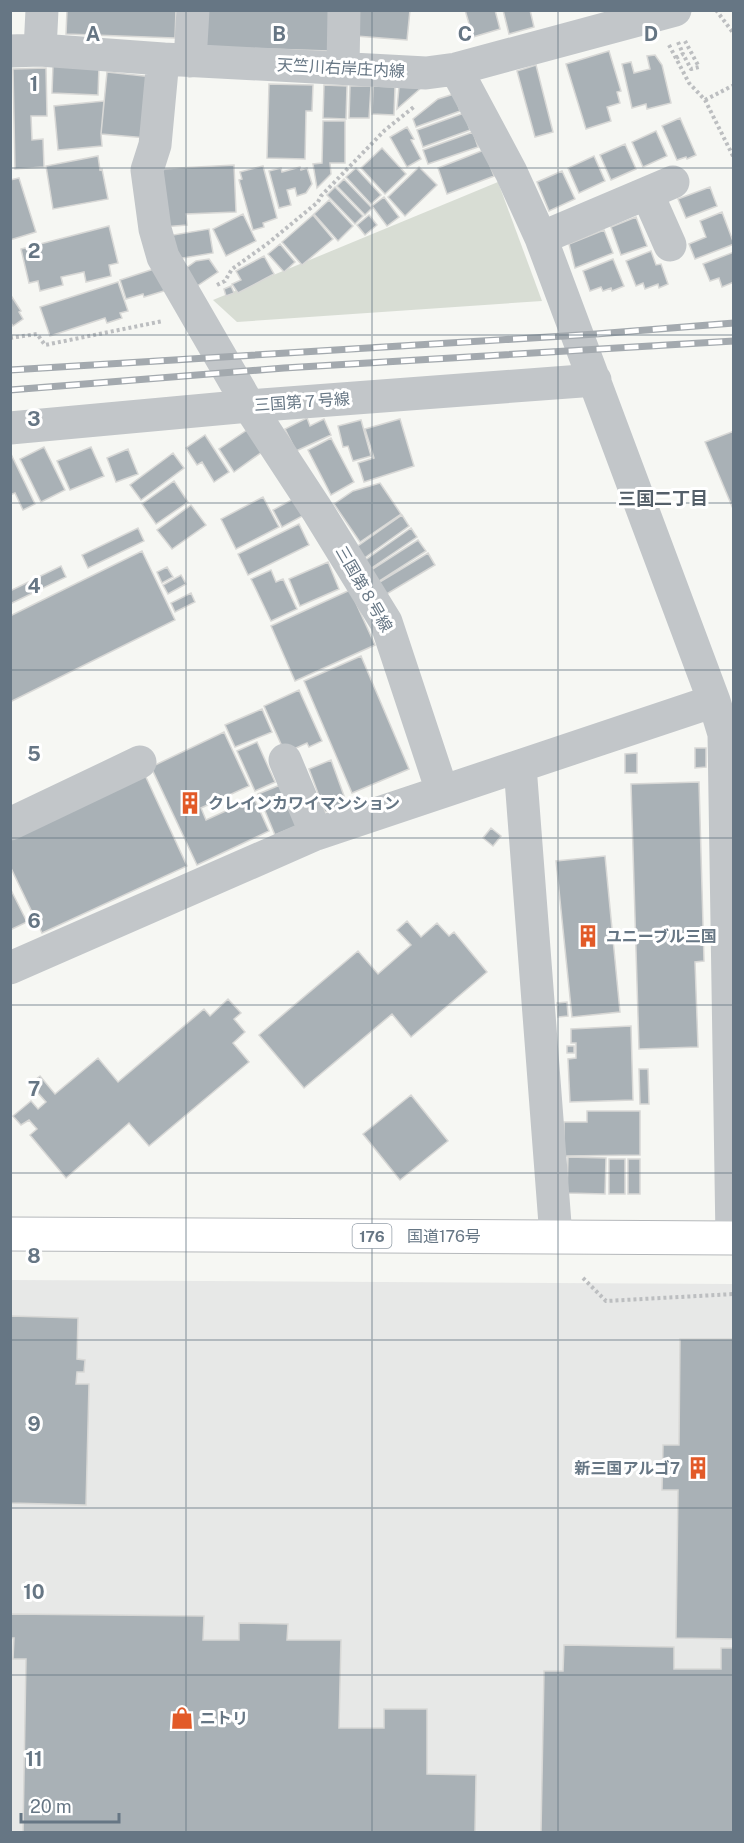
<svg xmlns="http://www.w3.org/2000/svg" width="744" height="1843" font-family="'Public Sans','Noto Sans JP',sans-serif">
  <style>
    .built { fill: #e7e8e7 }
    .green { fill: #d8ddd4 }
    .building { fill: #a9b1b6; stroke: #d8d8d6; stroke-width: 1.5 }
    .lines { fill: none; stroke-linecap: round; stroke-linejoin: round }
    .highway-casing { stroke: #b5b8bb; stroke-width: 35 }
    .path { stroke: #bcbec0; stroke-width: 4; stroke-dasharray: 3 3; stroke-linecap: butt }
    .minor { stroke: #c2c6c9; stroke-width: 33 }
    .highway { stroke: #fff; stroke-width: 33 }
    .rail-casing { stroke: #a3a9ae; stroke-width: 7 }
    .rail { stroke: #fff; stroke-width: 4.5; stroke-dasharray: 14; stroke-linecap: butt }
    .grid { fill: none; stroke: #667684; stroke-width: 1.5; stroke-opacity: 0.55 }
    .labels { text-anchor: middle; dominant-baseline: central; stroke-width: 6; stroke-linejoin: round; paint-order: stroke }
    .shield { fill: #fff; stroke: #949fa9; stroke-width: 1.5 }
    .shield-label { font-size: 15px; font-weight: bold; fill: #667684 }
    .street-label { font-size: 16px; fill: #667684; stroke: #fff }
    .poi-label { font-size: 16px; font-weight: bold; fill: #667684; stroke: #fff; text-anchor: start }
    .neighbourhood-label { font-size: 18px; font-weight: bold; fill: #545f69; stroke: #fff }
    .grid-label { font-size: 20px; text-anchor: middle; font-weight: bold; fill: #667684; stroke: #fff; stroke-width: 6; stroke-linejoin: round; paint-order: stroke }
  </style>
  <rect width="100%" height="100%" fill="#f6f7f3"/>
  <path class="built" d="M11,1280L733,1284V1832H11Z"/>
  <path class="green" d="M498,182L542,301L237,322L213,300Z"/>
  <path class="building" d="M67,10H176L175,38L66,34Z
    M204,10H331L329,51L203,47Z
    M358,10H410L407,40L356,36Z
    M465,10H495L500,29L473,37Z
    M503,10H530L534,27L509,34Z
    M609,51L621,91L617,92L620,103L607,107L611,121L586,129L566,64Z
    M655,55L662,65L671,103L647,109L646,104L632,108L622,64L631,62L634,73L650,69L647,56Z
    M53,65L99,66L98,95L52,93Z
    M536,65L553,132L535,137L517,71Z
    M46,68L47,116H31L32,140L43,139L44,167L15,169L13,69Z
    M107,72L153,77L147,138L101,134Z
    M269,84L313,85L312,111H306L305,159L267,158Z
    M324,85L347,86L346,119L323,118Z
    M350,86H371L369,118H349Z
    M373,86L395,87L394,115L372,114Z
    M399,87L421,88L397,109Z
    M454,94L460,111L416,127L413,119L438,99Z
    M104,101L101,134L102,146L58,150L54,106Z
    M464,113L470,130L423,147L417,130Z
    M680,118L696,155L687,159L686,157L677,160L662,126Z
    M323,121H345V163H330L331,174L317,188L313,164L322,163Z
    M407,127L414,139L411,140L421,159L407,167L390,137Z
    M656,131L667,156L643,167L632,142Z
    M473,132L478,147L428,164L423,150Z
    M625,144L636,169L611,180L600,155Z
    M382,148L406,174L385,194L361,168Z
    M484,150L494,176L447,194L438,168Z
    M98,156L100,170L102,169L108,199L53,209L46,166Z
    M594,156L605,181L579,193L568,168Z
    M234,165L236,212L186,214L187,225L163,227L160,169Z
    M263,166L277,218L263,223L264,227L253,230L239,180L242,179L240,172Z
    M300,167L301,170L307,168L312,184L306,193L297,196L295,188L287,190L291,205L279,208L269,171L281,168L282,172Z
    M419,167L437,185L405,216L388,197Z
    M356,168L381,195L371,204L346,177Z
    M562,171L575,199L549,211L537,182Z
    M19,178L36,232L10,240V180Z
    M344,179L372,208L365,215L337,186Z
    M335,187L363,216L355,224L327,195Z
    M710,187L717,206L686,218L678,199Z
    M384,197L399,217L387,226L372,206Z
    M329,200L353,226L338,241L314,214Z
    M722,212L734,244L695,259L689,244L706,237L700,221Z
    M243,214L256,241L226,256L213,229Z
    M313,215L333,239L302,265L282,242Z
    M369,215L377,225L365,235L357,225Z
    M636,217L647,246L621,255L611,227Z
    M109,226L118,263L109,265L111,276L86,282L84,272L61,277L63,285L40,291L38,281L29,283L21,249Z
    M209,229L213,253L177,259L173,235Z
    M604,230L613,253L575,268L569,244Z
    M280,244L295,262L284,272L268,254Z
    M651,251L656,265L661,264L668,284L659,288L658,284L645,289L643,283L636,286L626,261Z
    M734,252V282L722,287L719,278L710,281L703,264Z
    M264,256L274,274L238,293L232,284L241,280L236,271Z
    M209,259L218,272L194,288L182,271L196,261Z
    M613,259L624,286L612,291L611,288L603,291L601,287L590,291L583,271Z
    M160,267L167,290L144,297L143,294L126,299L120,280Z
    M118,282L128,311L120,313L122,318L107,323L105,318L50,336L40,307Z
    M231,286L234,293L226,296L224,289Z
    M10,294L21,311L19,312L23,319L13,326L10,322Z
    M307,418L310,426L324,419L331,435L296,451L285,429Z
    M400,419L414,466L364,482L358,463L374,458L365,429Z
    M361,420L371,456L353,461L348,446L343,447L338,426Z
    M247,430L262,452L234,472L219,449Z
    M734,431V511L705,442Z
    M205,435L229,472L214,482L202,462L197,465L186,448Z
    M331,438L354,482L331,495L308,450Z
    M44,447L65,490L41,502L20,459Z
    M91,447L104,476L70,490L57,461Z
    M128,449L138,474L116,482L107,458Z
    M10,452L35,504L23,510L15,493L10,495Z
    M173,453L184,468L141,500L130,485Z
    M174,481L188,502L156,524L142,504Z
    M380,483L401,514L360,542L334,504L353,491Z
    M263,497L279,527L236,549L221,519Z
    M297,497L306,514L282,527L273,510Z
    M191,505L206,525L172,549L157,530Z
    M402,515L409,526L363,559L355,548Z
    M299,524L309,545L248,575L238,554Z
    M138,528L144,541L88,568L82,555Z
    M411,528L417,537L370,569L364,561Z
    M418,540L426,551L378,582L371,570Z
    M142,551L175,620L10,702V616Z
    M428,553L435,565L385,595L378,583Z
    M328,562L339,589L300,606L289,579Z
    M61,566L66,577L10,604V591Z
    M167,567L173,577L162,583L157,572Z
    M271,570L276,582L283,579L297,609L271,621L251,579Z
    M181,575L186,584L168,594L163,585Z
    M350,590L375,645L295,681L271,626Z
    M191,593L195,602L175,612L171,603Z
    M361,656L409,769L352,793L304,681Z
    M299,690L322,741L309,747L307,743L285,753L264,706Z
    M262,709L272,732L235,747L225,725Z
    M224,732L249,786L201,808L206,820L254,798L269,831L197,865L151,767Z
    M257,742L275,782L255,791L237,751Z
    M695,748H706V767L695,768Z
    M637,753V773H625V754Z
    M331,760L347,804L325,812L309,769Z
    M144,773L187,866L42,933L10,866V835Z
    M699,782L704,961L695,962L698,1047L639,1049L631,784Z
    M280,785L297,826L275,835L258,794Z
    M491,828L501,836L493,846L483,838Z
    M605,856L620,1012L572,1017L556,861Z
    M10,888L27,922L10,930Z
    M407,921L421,937L437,923L449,936L454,932L487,972L411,1037L392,1014L304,1088L259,1035L358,951L378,974L411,945L397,930Z
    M228,999L241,1013L234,1019L245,1032L233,1043L249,1062L149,1146L129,1123L66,1178L30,1135L37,1129L29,1120L21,1125L13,1116L31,1101L38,1109L46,1102L30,1084L40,1076L55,1094L98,1058L118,1082L204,1009L210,1016Z
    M567,1002L568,1016L558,1017L557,1003Z
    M631,1026L633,1100L570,1102L568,1059L576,1058V1043H571V1029Z
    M567,1046H574V1053H567Z
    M639,1069H648L649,1104H640Z
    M411,1095L448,1141L400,1180L363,1134Z
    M587,1111H640V1155L564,1156V1122H587Z
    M568,1157L606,1158L605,1194L567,1193Z
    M609,1159H625V1194H609Z
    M628,1159H640V1194H628Z
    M10,1316L78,1318L77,1359L85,1360L84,1372H77L76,1384H89L86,1505L10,1503Z
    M680,1339H734V1639L676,1638L678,1490H662L663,1445H679Z
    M10,1614L204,1616L203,1640H239V1623L288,1624L287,1640H341L339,1728H384V1709H427V1774L476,1775L475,1832H23L26,1659H13L14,1638H10Z
    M564,1645L674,1647V1669H721V1648H734V1832H541L544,1671H563Z"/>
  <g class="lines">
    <g class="highway-casing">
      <path id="highway" d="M10,1234L734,1238"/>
    </g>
    <path class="path" d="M716,10L734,34
      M678,42L683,54
      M669,45L689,83L705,100L734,158
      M676,58L683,54L691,69L699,67L685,41
      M705,100L734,85
      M217,285L225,281L232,269L267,244L318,202L321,196L385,130L415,106
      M10,338L37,334L45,345L163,321
      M583,1278L606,1301L734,1294"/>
    <path class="minor" d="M40,50L42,10
      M10,51L40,50L163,59L426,73L456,69L675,10
      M163,59L155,145L147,170L155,229L163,257L249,406L319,513L386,622L442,791
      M190,61L193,10
      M343,67L344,10
      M456,69L511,172L541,238L714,701L724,734L732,1238
      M647,193L670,245
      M541,238L673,182
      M10,428L249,406L595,380
      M285,760L316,834
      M520,766L556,1237
      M10,824L140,762
      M10,968L316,834L714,701"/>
    <use href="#highway" class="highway"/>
    <g class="rail-casing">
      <path id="rail" d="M10,370L596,334L734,323
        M10,390L284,368L734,341"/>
    </g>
    <use href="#rail" class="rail"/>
  </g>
  <path class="grid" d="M186,10V1832M372,10V1832M558,10V1832M10,168H734M10,335H734M10,503H734M10,670H734M10,838H734M10,1005H734M10,1173H734M10,1340H734M10,1508H734M10,1675H734"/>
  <defs>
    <g id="building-bare" transform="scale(1.8)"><path d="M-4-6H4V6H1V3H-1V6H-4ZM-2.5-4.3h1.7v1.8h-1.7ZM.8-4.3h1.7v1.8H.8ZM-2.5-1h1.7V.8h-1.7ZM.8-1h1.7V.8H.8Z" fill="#e25a28" stroke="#fff" stroke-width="2.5" paint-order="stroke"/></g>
    <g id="shop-bare" transform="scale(1.8)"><path d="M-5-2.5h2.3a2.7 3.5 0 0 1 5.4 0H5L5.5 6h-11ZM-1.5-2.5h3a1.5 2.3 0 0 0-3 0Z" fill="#e25a28" stroke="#fff" stroke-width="2.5" paint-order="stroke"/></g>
  </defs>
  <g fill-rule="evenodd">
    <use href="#building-bare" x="190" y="803"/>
    <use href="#building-bare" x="588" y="936"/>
    <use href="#building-bare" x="698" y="1468"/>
    <use href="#shop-bare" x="182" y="1718"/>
  </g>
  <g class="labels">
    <rect class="shield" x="352.5" y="1224" width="39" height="24" rx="4.5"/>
    <g class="shield-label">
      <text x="372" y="1236">176</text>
    </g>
    <g class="street-label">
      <text transform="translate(341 68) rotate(3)">天竺川右岸庄内線</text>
      <text transform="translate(302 402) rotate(-4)">三国第７号線</text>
      <text transform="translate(364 589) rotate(60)">三国第８号線</text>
      <text x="444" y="1236">国道176号</text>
    </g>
    <g class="poi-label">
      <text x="208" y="803">クレインカワイマンション</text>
      <text x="606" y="936">ユニーブル三国</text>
      <text x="680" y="1468" text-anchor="end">新三国アルゴ7</text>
      <text x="200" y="1718">ニトリ</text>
    </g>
    <g class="neighbourhood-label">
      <text x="663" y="498">三国二丁目</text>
    </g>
  </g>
  <g class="grid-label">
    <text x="93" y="41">A</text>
    <text x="279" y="41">B</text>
    <text x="465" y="41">C</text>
    <text x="651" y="41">D</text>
    <text x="34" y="91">1</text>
    <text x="34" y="258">2</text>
    <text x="34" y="426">3</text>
    <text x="34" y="593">4</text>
    <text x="34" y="761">5</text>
    <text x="34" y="928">6</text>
    <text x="34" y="1096">7</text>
    <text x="34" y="1263">8</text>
    <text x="34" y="1431">9</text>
    <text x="34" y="1599">10</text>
    <text x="34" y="1766">11</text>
  </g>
  <rect width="744" height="1843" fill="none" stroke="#667684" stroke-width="24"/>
  <path d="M21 1813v9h98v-9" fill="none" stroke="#667684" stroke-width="3"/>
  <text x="30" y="1813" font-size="18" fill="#667684" stroke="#ffffff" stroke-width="4.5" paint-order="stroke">20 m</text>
</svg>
